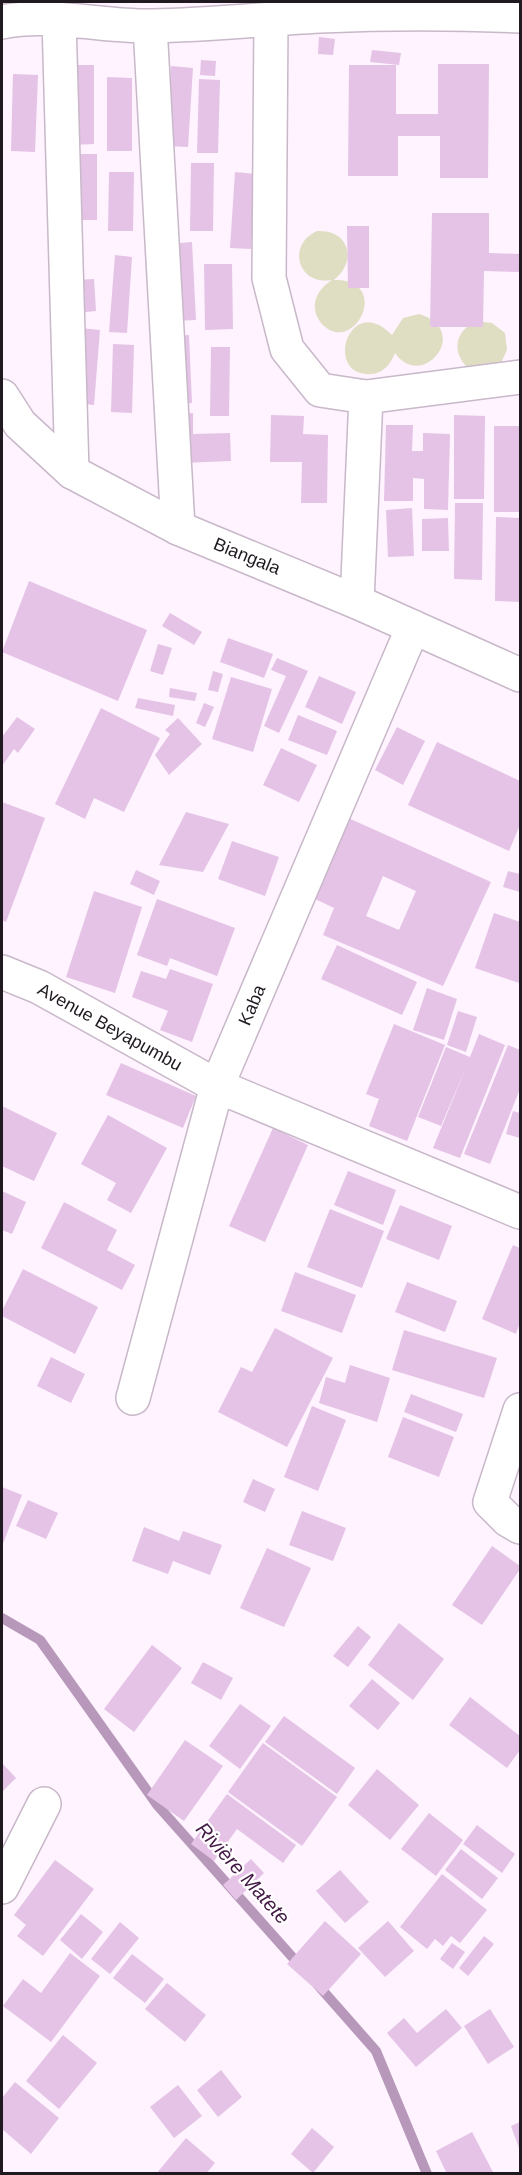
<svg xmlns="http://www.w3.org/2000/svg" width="522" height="2175" font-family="Arial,sans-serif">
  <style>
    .green { fill: #dfdec2 }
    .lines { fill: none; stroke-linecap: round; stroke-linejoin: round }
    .stream { stroke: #b898ba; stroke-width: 10 }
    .building { fill: #e5c3e6; fill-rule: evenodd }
    .minor-casing { stroke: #c8b8c9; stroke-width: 36 }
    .tertiary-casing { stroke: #c8b8c9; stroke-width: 36 }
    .minor { stroke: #fff; stroke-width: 33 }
    .tertiary { stroke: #fff; stroke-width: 33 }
    .labels { text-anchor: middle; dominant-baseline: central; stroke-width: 4.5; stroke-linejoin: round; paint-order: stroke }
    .street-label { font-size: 18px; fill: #201a20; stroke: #fff }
    .water-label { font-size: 20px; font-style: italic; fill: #421945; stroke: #fff }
  </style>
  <rect width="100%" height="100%" fill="#fef3fe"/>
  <path class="green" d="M317,231C349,229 358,261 334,280C394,279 353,359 321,323C308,307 317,289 332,280C298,286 286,245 317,231Z
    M419,314C473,330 422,392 395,353C391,363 384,373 372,374C322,378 349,290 392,335L403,318Z
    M476,321L492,323L505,333L507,350L500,365L468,368C451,352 455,331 476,321Z"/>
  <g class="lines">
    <path class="stream" d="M2,1618L40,1640L158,1806L302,1968
      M317,1984L376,2051L427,2174"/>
  </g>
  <path class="building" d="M319,37L335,39L333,55L318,54Z
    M372,50L401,53L399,65L370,62Z
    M201,60L216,61L215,76L200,75Z
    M438,64H489L488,178H440V136H398V176H348L349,65H396V114H438Z
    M72,65H94V144L72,145Z
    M171,66L193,68L188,147L166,146Z
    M13,74L38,75L35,152L11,151Z
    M107,77L132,78V151H107Z
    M199,79L220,80L218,153H197Z
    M77,154H97V220H77Z
    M191,163H214L213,231H190Z
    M109,172H134L133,231H108Z
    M235,172L256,174L251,249L230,248Z
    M432,213H489V253L520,254V272L484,271L483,327H430Z
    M347,226H369V288H348Z
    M192,242L196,320L172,321L169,244Z
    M115,255L132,257L127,333L109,332Z
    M204,264H232L233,329L205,330Z
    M94,279L96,311L77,313L74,280Z
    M80,328L100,330L94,405L74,403Z
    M189,335L192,403L175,404L173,336Z
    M113,344L134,345L132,413L111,412Z
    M211,347H230L229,416H210Z
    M193,413V434L230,433L231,461L181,463L179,414Z
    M271,415L304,416L303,434L328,435L327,503H301L302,462H270Z
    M454,415L485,416L484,499H454Z
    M386,425H413L412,451H423V433L450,434L448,510L424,509V479L413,478V501H384Z
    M494,426H520V512H494Z
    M455,503H483L482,580L454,579Z
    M412,508L414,556L388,557L386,510Z
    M496,517L520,518V602L495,601Z
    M448,518L449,551H422V519Z
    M29,581L147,630L118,701L2,652Z
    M170,613L202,632L194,645L162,626Z
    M228,638L273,654L264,678L220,662Z
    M158,644L172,648L163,675L150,671Z
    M277,658L308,671L279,733L264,726L286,676L271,670Z
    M213,671L223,674L218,692L208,690Z
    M319,676L356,692L342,724L305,707Z
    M231,677L272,689L253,752L212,739Z
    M170,688L197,693L195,701L169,697Z
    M138,698L175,705L173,716L135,708Z
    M204,703L214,707L205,727L196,723Z
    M101,708L160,738L124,812L94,798L85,819L55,804Z
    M298,715L337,731L327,755L288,740Z
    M17,717L35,729L18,753L14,749L2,766V737Z
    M178,718L202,744L169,775L155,755L170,734L165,730Z
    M397,727L425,741L403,785L375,770Z
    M437,742L520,781V825L509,851L408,805Z
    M281,748L317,765L299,802L263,785Z
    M2,802L45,818L6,922L2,920Z
    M186,812L229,824L203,872L159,865Z
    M346,817L491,882L443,986L323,935L334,908L313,898ZM383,876L416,891L399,930L366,916Z
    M232,841L279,857L265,896L218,879Z
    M136,870L160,881L154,895L130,884Z
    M508,871L520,874V892L503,887Z
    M94,891L142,907L115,993L66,977Z
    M157,899L235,928L217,976L170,958L167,966L137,955Z
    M494,913L520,922L519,983L475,968Z
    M337,945L417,982L402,1015L321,979Z
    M170,969L213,984L192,1042L160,1030L168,1011L132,997L141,971L166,979Z
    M427,988L457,999L444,1040L413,1030Z
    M458,1011L477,1017L466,1052L447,1045Z
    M394,1024L445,1045L407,1141L369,1126L379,1099L366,1094Z
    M479,1034L505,1045L460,1158L433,1148L467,1065L441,1126L418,1117L446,1047L470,1057Z
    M508,1045L520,1050V1089L490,1164L464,1154Z
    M121,1063L196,1096L183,1128L106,1095Z
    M2,1106L57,1133L34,1181L2,1166Z
    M513,1111L520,1113V1138L506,1134Z
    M108,1115L167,1148L131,1213L107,1200L116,1183L81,1164Z
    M273,1128L308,1145L265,1242L229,1226Z
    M348,1171L396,1190L383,1225L334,1205Z
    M2,1191L26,1202L12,1234L2,1230Z
    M64,1202L117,1230L107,1250L135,1265L122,1290L41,1248Z
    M400,1205L452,1226L439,1260L386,1239Z
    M330,1209L384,1231L362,1288L307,1267Z
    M513,1245L520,1248V1322L516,1334L482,1319Z
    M23,1269L98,1307L75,1354L2,1316V1311Z
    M295,1272L356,1295L342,1333L281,1311Z
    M407,1282L457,1301L445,1332L395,1312Z
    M275,1328L333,1358L287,1447L218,1412L241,1367L252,1372Z
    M404,1330L497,1358L484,1398L392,1370Z
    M51,1357L85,1374L71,1403L37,1386Z
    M350,1365L390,1378L377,1422L319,1403L326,1377L345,1383Z
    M411,1394L463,1414L456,1432L404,1412Z
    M312,1406L346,1420L318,1491L284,1477Z
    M403,1417L454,1437L439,1477L388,1457Z
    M253,1479L275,1489L265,1512L243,1502Z
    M2,1487L22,1495L2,1546Z
    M28,1500L58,1513L46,1539L16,1526Z
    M302,1511L346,1528L333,1561L289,1545Z
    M144,1527L179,1541L183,1531L222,1545L210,1575L173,1561L168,1574L132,1561Z
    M492,1546L520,1566V1569L482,1625L452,1605Z
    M267,1548L311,1568L284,1627L240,1608Z
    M399,1623L444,1659L413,1700L368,1665Z
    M358,1626L371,1637L348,1667L333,1656Z
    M152,1645L182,1668L134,1732L104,1709Z
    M203,1662L233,1678L221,1700L191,1683Z
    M372,1679L400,1703L378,1730L349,1706Z
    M470,1697L520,1736V1750L507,1768L449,1725Z
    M240,1704L271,1726L240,1769L209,1746Z
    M284,1716L355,1768L337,1794L265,1742Z
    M185,1740L223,1766L184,1821L147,1795Z
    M263,1743L337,1797L302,1846L228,1792Z
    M2,1763L16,1778L2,1792Z
    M377,1769L419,1805L390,1840L348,1805Z
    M227,1794L296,1845L283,1863L237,1829L214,1861L191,1844Z
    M429,1813L463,1840L436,1876L401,1849Z
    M477,1825L515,1854L502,1873L463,1844Z
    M461,1849L498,1878L482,1899L445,1870Z
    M251,1859L264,1873L236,1900L223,1885Z
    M55,1860L94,1889L43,1956L17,1936L26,1925L14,1915Z
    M340,1870L369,1902L345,1923L316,1891Z
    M442,1874L487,1910L460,1943L451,1936L443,1946L435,1939L427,1949L400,1927Z
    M81,1914L103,1932L82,1959L60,1940Z
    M325,1921L361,1954L323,1996L287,1964Z
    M388,1921L414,1951L385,1977L358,1948Z
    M120,1922L139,1938L110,1974L91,1959Z
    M484,1936L494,1944L468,1976L459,1968Z
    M452,1943L465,1952L453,1969L440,1959Z
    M70,1953L100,1976L51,2042L3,2006L23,1979L41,1993Z
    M132,1954L164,1979L145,2003L113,1978Z
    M167,1983L206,2015L185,2042L145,2009Z
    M446,2009L462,2028L416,2067L387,2033L404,2018L417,2033Z
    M490,2009L514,2047L488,2064L464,2026Z
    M63,2035L97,2063L59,2109L26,2081Z
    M221,2070L242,2097L218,2117L197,2090Z
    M15,2082L59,2118L31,2154L2,2129V2098Z
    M178,2085L202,2116L174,2138L150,2107Z
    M520,2122V2151L511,2126Z
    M312,2128L334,2147L313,2173L291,2154Z
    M472,2132L494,2174H447L436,2151Z
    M186,2138L215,2163L206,2174H156Z"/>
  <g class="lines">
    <g class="minor-casing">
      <path id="minor" d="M59,20L72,472
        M271,21L269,278L287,349L320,390L366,397L520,377
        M2,22C50,12 103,27 152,26C208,25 264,19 320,16C387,13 454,13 520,16
        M150,26L178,528
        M357,602L366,397
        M2,972L39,987L217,1086L520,1212
        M133,1398L217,1086L413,627
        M520,1410L490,1502L508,1520L520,1527
        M2,1887L44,1804"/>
    </g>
    <g class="tertiary-casing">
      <path id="tertiary" d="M2,396L20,424L72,472L178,528L357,602L520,675"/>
    </g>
    <use href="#minor" class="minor"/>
    <use href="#tertiary" class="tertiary"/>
  </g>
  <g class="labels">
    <g class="street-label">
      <text transform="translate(247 556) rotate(22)">Biangala</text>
      <text transform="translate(252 1005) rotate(-67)">Kaba</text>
      <text transform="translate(110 1027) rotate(29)">Avenue Beyapumbu</text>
    </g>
    <g class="water-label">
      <text transform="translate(243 1873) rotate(48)">Rivière Matete</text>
    </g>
  </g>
  <rect width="522" height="2175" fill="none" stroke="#201a20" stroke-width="6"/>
</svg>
